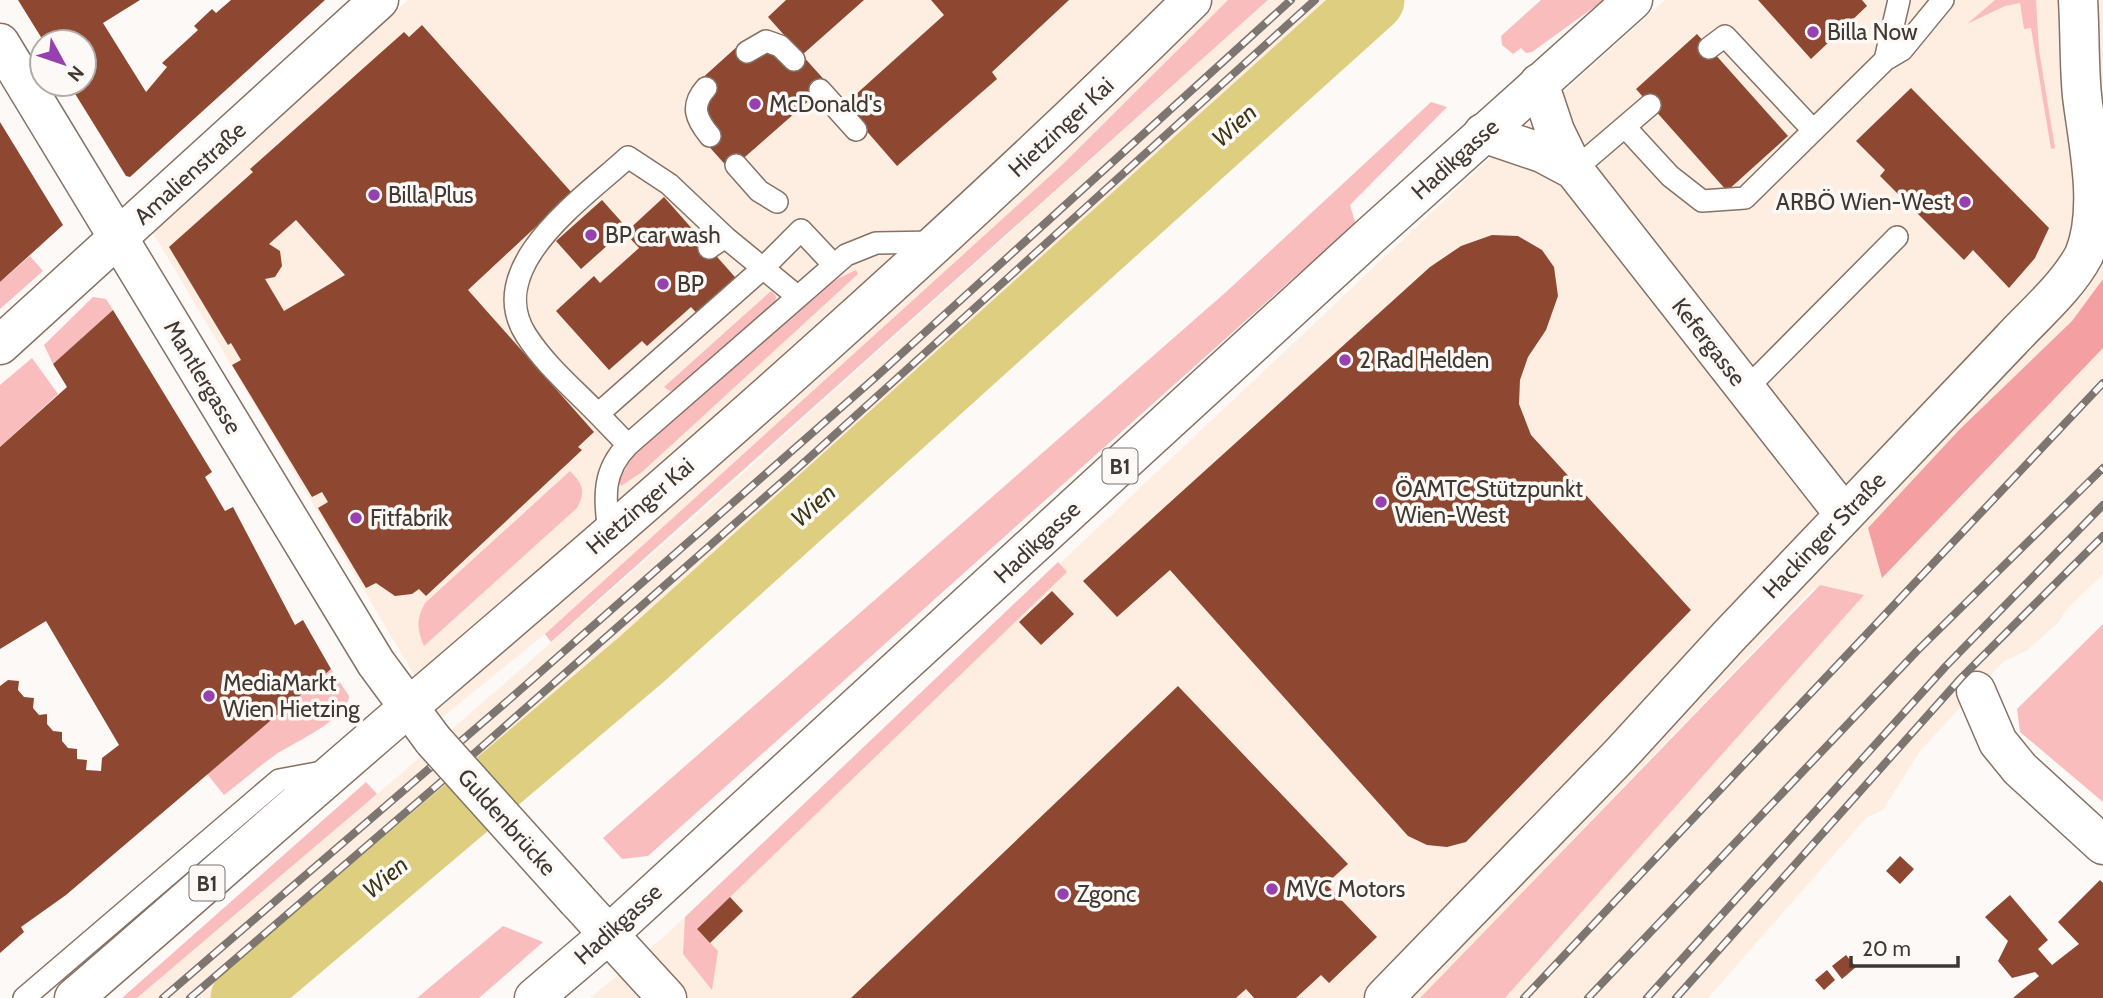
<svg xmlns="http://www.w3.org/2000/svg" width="2103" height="998" font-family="Cabin,sans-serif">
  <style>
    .built { fill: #feede1 }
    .green { fill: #fabdbd }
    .forest { fill: #f49fa1 }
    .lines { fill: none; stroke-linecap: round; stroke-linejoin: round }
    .river { stroke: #decf80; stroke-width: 63 }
    .building { fill: #8e4831; fill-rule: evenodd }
    .service-casing { stroke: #857264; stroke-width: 24 }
    .minor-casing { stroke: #857264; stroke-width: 41 }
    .tertiary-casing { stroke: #857264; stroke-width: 41 }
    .primary-casing { stroke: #857264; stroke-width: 41 }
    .service { stroke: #fff; stroke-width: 21 }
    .minor { stroke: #fff; stroke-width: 38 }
    .tertiary { stroke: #fff; stroke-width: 38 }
    .primary { stroke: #fff; stroke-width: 38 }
    .rail-casing { stroke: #7c7570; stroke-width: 8 }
    .rail { stroke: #fdf9f6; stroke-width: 5; stroke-dasharray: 16; stroke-linecap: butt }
    .tertiary-bridge-casing { stroke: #857264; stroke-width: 41; stroke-linecap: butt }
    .tertiary-bridge { stroke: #fff; stroke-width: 38 }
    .poi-dot { fill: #9641ae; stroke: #fdf9f6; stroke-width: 2.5 }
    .labels { text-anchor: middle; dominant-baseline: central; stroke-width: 7; stroke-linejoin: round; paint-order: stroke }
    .shield { fill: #fdf9f6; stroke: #79726d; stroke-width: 2 }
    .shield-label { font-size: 21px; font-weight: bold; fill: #413832 }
    .poi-label { font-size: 23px; fill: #413832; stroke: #fdf9f6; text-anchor: start }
    .street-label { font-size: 23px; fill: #413832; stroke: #fdf9f6 }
    .water-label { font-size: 24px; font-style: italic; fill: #3d3613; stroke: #fdf9f6 }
  </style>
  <rect width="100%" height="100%" fill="#fdf9f6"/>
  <path class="built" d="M408,0H1228L1063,164L659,533L545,634L440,719L152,231Z
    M1268,0H1339L564,692L210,998H137L389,784L677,533Z
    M1665,0H2103V279L2072,321L1959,430L1868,528L1882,577L2103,348V574L2066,610L2058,623L2026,651L2003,662L1967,700L1920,751L1883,810L1866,818L1708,998H1505L1863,595L1814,588L1420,998H590L665,936L1461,185Z"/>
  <path class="green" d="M1228,0H1268L551,642L545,634L1063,164Z
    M1541,0H1604L1532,52L1526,53L1521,48L1513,54L1502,45L1501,36Z
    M1995,0H2036L2039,50L2055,148L2051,149L2031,28L2024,29L2020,3L2005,6L1967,24Z
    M1431,102L1447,107L1350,205L1356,225L1291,280L648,856L622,859L603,838L1226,292Z
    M30,256L43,271L0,309V282Z
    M856,270L858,274L642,472L621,486L619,481L632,457L825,285Z
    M771,291L776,296L775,303L677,389L670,391L664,387Z
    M93,297L106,299L113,310L53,364L44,345Z
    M32,358L58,394L0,447V385Z
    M570,471C583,484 586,492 577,508L424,646C417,629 416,620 425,603Z
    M1058,562L1067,572L697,929L718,951L712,990L683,954L685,917Z
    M1820,585L1864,595L1505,998H1420Z
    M2103,624V802L2020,732L2017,709Z
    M331,669L349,696C348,719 293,743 275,755C258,767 241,782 224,795L207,774Z
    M366,782L377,794L137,998H122Z
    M503,926L543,942L479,998H417Z"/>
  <path class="forest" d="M2103,279V348L1882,578L1868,528L1959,430L2072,321Z"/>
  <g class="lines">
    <path class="river" d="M242,998L642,659L1373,0"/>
  </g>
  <path class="building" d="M18,0H140L103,23L146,92L167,67L162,63L198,30L194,26L212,9L216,13L231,0H325L130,177L126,176L69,84H84V42H44Z
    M786,0H864L802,55L828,84L730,170L704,141L709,121L699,81L740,44L752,58L766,52L801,54L768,17Z
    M931,0H1069L992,72L997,79L897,166L844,105L944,15Z
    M1758,0H1862L1867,6L1811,59Z
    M422,25L572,193L468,290L594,432L578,447L582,450L426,596L419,589L412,594L395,596L376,583L366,588L318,508L328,502L322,492L312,497L232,365L241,360L231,343L228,345L169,247L253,172L250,169L404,32L409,37ZM296,220L345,275L284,311L265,279L275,277L282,266L280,251L269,244Z
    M1697,34L1788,136L1727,191L1636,89Z
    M1911,88L2049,228L2035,258L2009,288L1973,250L1964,260L1880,176L1885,170L1856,141Z
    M0,122L63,225L0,282Z
    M664,197L742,285L703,320L691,307L647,346L642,341L609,370L556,311L594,276L600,283L639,248L625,233Z
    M602,200L627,228L581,269L556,241Z
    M1492,235L1518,236L1542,250L1554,267L1558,296L1546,330L1528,357L1520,380L1519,404L1531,435L1691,610L1466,842L1447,847L1427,845L1408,836L1170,570L1117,617L1083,581L1430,267L1461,246Z
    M113,310L212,472L205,477L225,511L233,507L295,625L303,620L331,669L66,895L21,927L24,932L0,953V686L8,680L19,681L18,690L24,697L34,698L33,708L39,715L47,714V724L53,731L62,732V741L68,748L77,749V759L87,760L86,770L101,771L102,758L119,745L46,621L0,649V447L67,387L53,364Z
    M1052,591L1074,614L1041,645L1019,622Z
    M1178,686L1348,864L1326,884L1377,937L1329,983L1321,975L1296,998H1254L1246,989L1236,998H851Z
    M1900,856L1914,869L1900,884L1886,871Z
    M2100,880L2103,883V998H2013L2039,976L2035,972L2012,978L1998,961L2008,941L1985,917L2010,895L2048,940L2038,949L2052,965L2079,944L2058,922Z
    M730,897L743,911L710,943L697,929Z
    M1846,955L1856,967L1842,979L1832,966Z
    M1827,970L1835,980L1824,990L1815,980Z"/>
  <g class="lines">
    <g class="service-casing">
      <path id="service" d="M1709,48L1725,36L1813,130
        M747,52L766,41L780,46L794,60
        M1885,60L1899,0
        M706,88C690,106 696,119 710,136
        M820,90L856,130
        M1625,127L1670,176L1702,201L1745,198L1885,60L1902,50L1943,0
        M736,165L759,191L777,202
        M1574,170L1650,105
        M709,248L725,237L797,296
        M1746,389L1897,237
        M598,414C574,389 545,365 526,335C482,266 584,198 628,157L669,184L725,237
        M628,445L846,255L876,243L936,242
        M609,534C605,499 601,472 628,445L598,414L763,268L801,230L833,264
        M24,998L279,780L328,771"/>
    </g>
    <g class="minor-casing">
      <path id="minor" d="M1539,83L1555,131L1574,170L1844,514
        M1483,133L1542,153L1574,170
        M0,345L379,0
        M1976,691L1998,742L2020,769L2103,845
        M1384,998L1619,756L1729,636L2011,340C2035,314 2067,287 2084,255C2103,208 2088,145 2082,96C2079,65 2080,32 2078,0"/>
    </g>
    <g class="tertiary-casing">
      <path id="tertiary" d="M0,43L376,663L433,740
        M577,900L667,998"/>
    </g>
    <g class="primary-casing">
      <path id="primary" d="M74,998C196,893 316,786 438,682C695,462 951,238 1192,0
        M534,998L609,934L1370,236L1633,0"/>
    </g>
    <use href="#service" class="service"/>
    <use href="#minor" class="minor"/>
    <use href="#tertiary" class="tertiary"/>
    <use href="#primary" class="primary"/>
    <g class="rail-casing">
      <path id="rail" d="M163,998L511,698L877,376L1291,0
        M190,998L477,751L799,467L1315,0
        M1524,998L2103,383
        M1588,998L1917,651L2103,468
        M1647,998L1946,666L2103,505
        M1676,998L1961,678L2103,536"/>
    </g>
    <use href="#rail" class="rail"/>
    <g class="tertiary-bridge-casing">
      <path id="tertiary-bridge" d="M433,740L577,900"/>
    </g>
    <use href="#tertiary-bridge" class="tertiary-bridge"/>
  </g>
  <g class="poi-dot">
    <circle cx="1813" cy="32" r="7"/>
    <circle cx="755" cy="104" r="7"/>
    <circle cx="374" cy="195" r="7"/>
    <circle cx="1965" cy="202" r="7"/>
    <circle cx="591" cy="235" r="7"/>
    <circle cx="663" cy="284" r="7"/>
    <circle cx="1345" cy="360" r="7"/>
    <circle cx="1381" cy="502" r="7"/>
    <circle cx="356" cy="518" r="7"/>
    <circle cx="209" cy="696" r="7"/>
    <circle cx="1272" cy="889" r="7"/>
    <circle cx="1063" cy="894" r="7"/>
  </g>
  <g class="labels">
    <g class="shield">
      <rect x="1102.5" y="448.5" width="35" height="35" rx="5"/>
      <rect x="189.5" y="865.5" width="35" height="35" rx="5"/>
    </g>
    <g class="shield-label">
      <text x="1120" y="466">B1</text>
      <text x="207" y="883">B1</text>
    </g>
    <g class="poi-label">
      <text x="1827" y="32">Billa Now</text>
      <text x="769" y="104">McDonald's</text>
      <text x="388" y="195">Billa Plus</text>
      <text x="1951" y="202" text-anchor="end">ARBÖ Wien-West</text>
      <text x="605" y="235">BP car wash</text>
      <text x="677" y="284">BP</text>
      <text x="1359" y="360">2 Rad Helden</text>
      <text x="1395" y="489">ÖAMTC Stützpunkt<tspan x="1395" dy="26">Wien-West</tspan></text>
      <text x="370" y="518">Fitfabrik</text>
      <text x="223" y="683">MediaMarkt<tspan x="223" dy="26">Wien Hietzing</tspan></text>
      <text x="1286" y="889">MVC Motors</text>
      <text x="1077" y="894">Zgonc</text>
    </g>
    <g class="street-label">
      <text transform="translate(1061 127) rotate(-43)">Hietzinger Kai</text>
      <text transform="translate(1455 159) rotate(-42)">Hadikgasse</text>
      <text transform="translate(190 173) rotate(-42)">Amalienstraße</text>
      <text transform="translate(1709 342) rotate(52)">Kefergasse</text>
      <text transform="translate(203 377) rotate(59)">Mantlergasse</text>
      <text transform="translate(640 506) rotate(-41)">Hietzinger Kai</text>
      <text transform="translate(1824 535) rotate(-46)">Hackinger Straße</text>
      <text transform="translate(1037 542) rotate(-43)">Hadikgasse</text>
      <text transform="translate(507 822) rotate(48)">Guldenbrücke</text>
      <text transform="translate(618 924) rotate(-42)">Hadikgasse</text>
    </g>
    <g class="water-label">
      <text transform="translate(1234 125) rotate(-42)">Wien</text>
      <text transform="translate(813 505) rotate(-42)">Wien</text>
      <text transform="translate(385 877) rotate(-40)">Wien</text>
    </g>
  </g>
  <g transform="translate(63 63) rotate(130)"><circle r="33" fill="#fdf9f6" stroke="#b2aca8" stroke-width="2"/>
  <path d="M0-5L12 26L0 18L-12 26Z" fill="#9641ae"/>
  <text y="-10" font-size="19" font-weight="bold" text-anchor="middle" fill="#413832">N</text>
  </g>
  <path d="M1851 956v10h107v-10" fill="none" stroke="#413832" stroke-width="3.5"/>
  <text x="1862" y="956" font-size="21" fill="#413832" stroke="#fdf9f6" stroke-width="5" paint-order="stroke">20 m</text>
</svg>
